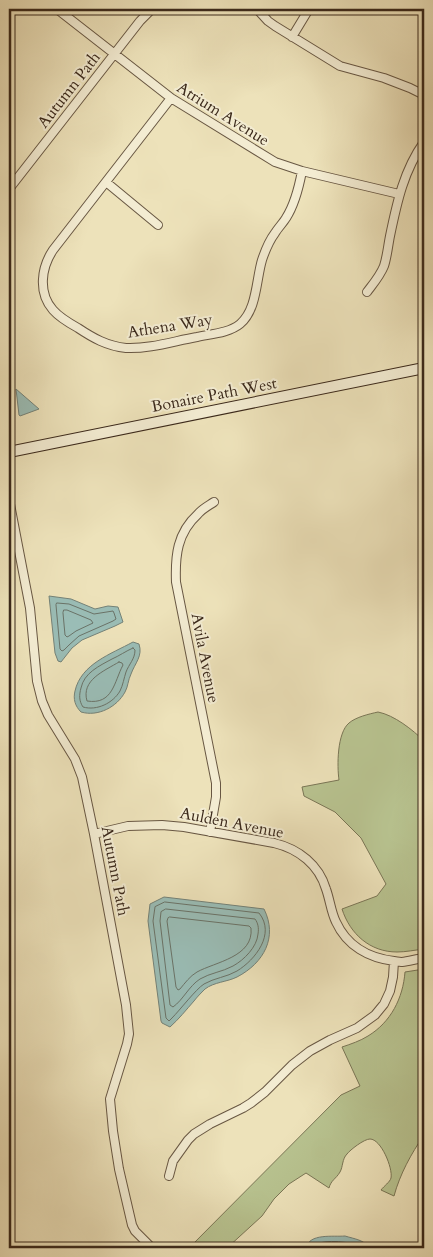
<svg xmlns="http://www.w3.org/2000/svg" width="433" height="1257" font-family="Cardo,serif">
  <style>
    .green { fill: #b8c390; stroke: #7a7656 }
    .water { fill: #9abdb6; stroke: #748278 }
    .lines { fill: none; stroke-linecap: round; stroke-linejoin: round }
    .shore { stroke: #6a7368; stroke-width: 1 }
    .street-casing { stroke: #685743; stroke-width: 10 }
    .secondary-casing { stroke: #3b291b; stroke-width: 12 }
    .street { stroke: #f3ecd2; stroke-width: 8 }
    .secondary { stroke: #f3ecd2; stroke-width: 10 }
    .labels { text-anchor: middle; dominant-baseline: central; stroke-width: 4; stroke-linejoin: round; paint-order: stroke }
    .street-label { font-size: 16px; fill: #3b291b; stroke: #f3ecd2 }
  </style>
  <rect width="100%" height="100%" fill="#ede2ba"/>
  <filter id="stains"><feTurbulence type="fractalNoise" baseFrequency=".004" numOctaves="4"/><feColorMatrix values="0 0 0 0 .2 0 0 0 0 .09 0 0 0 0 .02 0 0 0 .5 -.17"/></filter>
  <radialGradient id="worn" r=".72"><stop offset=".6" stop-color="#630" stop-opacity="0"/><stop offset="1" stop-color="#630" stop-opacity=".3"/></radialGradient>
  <path class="green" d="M378,712C394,715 413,730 424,741V949C415,950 406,952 397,952C370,952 350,934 342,909L377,896L386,884L361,838L335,812L304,796L302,787L339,780C337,766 337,733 349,723C356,717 369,714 378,712Z
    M424,969V1135C411,1154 400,1174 394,1196L381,1190C384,1186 390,1182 391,1178C393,1168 381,1139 370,1139C364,1139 350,1150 347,1154C342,1159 343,1167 340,1172C336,1179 331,1180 329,1188L306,1173L289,1184L274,1199L262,1216L227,1248H189L341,1095L360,1086L342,1047C351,1044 360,1041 368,1036C391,1022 403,998 405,972Z"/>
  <path class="water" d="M16,389L39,409L20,416L19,415Z
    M49,596L71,599L95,609L108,606L118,607L123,622L115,626L82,640L72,648L61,662L58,661L55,653Z
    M133,642L139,644C143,656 135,663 131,674C128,680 128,687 125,692C117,707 98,717 81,712C75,706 73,699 75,691C81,664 111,654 133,642Z
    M164,897L264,909C278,937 264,963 237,977C227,982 214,982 205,989C201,993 197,997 194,1001C186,1010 179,1019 170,1027L162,1023L161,1021L148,921L150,904Z
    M345,1236C355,1239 364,1240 370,1248H306C309,1233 333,1237 345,1236Z"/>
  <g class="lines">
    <path class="shore" d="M57,603L69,604L94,614L113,611L114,613L116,619L113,621L79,636L69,645L64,650L62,651L60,649L56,605Z
      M64,610H67L91,620L93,623L76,631L69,636L67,637L65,635L63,613Z
      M133,648L135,650C135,659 129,664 126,672C124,678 123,685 120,691C113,703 97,711 83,707C79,701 79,695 81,688C84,673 99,666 112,659C119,656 126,651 133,648Z
      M119,662L122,663L123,665C114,682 113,705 87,701C81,680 104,671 119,662Z
      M165,902L259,913C276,934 255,960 237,971C227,977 214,978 204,984C196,989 180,1010 172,1018L169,1021L166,1018L153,921L155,907Z
      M166,909L255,919C258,923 259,928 258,934C257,947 244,960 233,966C222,972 210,973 200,979C189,986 183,1000 173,1007L170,1005L160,921L161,912Z
      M170,917L249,926L251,928C254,957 215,962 197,972C190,976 185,983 180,989L178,990L176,987L167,921L168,918Z
      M311,1248L313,1245C326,1239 351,1241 363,1248"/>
    <g class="street-casing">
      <path id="street" d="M57,9L171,98L275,162L302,171L399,194
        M257,9L268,21L275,26L340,66L384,78L410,88L424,95
        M292,37L309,9
        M171,98L53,250C41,268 38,293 53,310C60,318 69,323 78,328C93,338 107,346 126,348C150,349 174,341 197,337C211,334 229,333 240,324C257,310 256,280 262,260C265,251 269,241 275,233C278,228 283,223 286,218C295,204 299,187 302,171
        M106,182L158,225
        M9,189L140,21L152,9
        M367,292C373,284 380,276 384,266C387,257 388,246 390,236C397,202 404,170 424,142
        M9,499L30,608L37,681L42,701L48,715L75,759L82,777L94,834L126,1005L129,1034L127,1044L110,1099L113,1131L119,1169L132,1225L135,1231L152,1248
        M210,832L216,797V783L176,582C175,556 177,533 198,514C202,509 208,506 214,502
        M94,834L128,826L162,825L184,827L274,843C299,849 319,865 326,889C330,900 331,912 336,922C347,946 369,958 394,961C394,961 401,962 402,962C409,961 417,959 424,958
        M169,1176L173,1161L188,1140L194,1134L210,1124L243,1108L251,1103L265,1092L292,1065L310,1051L330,1040L357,1028L375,1015L384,1004L390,991L393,977L394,961"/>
    </g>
    <g class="secondary-casing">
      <path id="secondary" d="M9,452L424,368"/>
    </g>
    <use href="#street" class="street"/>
    <use href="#secondary" class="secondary"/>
  </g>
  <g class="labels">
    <g class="street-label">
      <text transform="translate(69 90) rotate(-52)">Autumn Path</text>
      <text transform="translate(223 114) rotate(32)">Atrium Avenue</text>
      <text transform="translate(170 326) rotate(-9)">Athena Way</text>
      <text transform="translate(214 395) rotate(-11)">Bonaire Path West</text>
      <text transform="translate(205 658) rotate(79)">Avila Avenue</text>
      <text transform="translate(232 823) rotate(11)">Aulden Avenue</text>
      <text transform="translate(115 871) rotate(79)">Autumn Path</text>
    </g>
  </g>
  <rect width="433" height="1257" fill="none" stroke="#ede2ba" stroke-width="30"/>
  <rect x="10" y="10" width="413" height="1237" fill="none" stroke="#3b291b" stroke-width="2.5"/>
  <rect x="15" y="15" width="403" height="1227" fill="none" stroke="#3b291b"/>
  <rect width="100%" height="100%" filter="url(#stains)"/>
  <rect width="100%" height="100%" fill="url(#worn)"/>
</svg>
